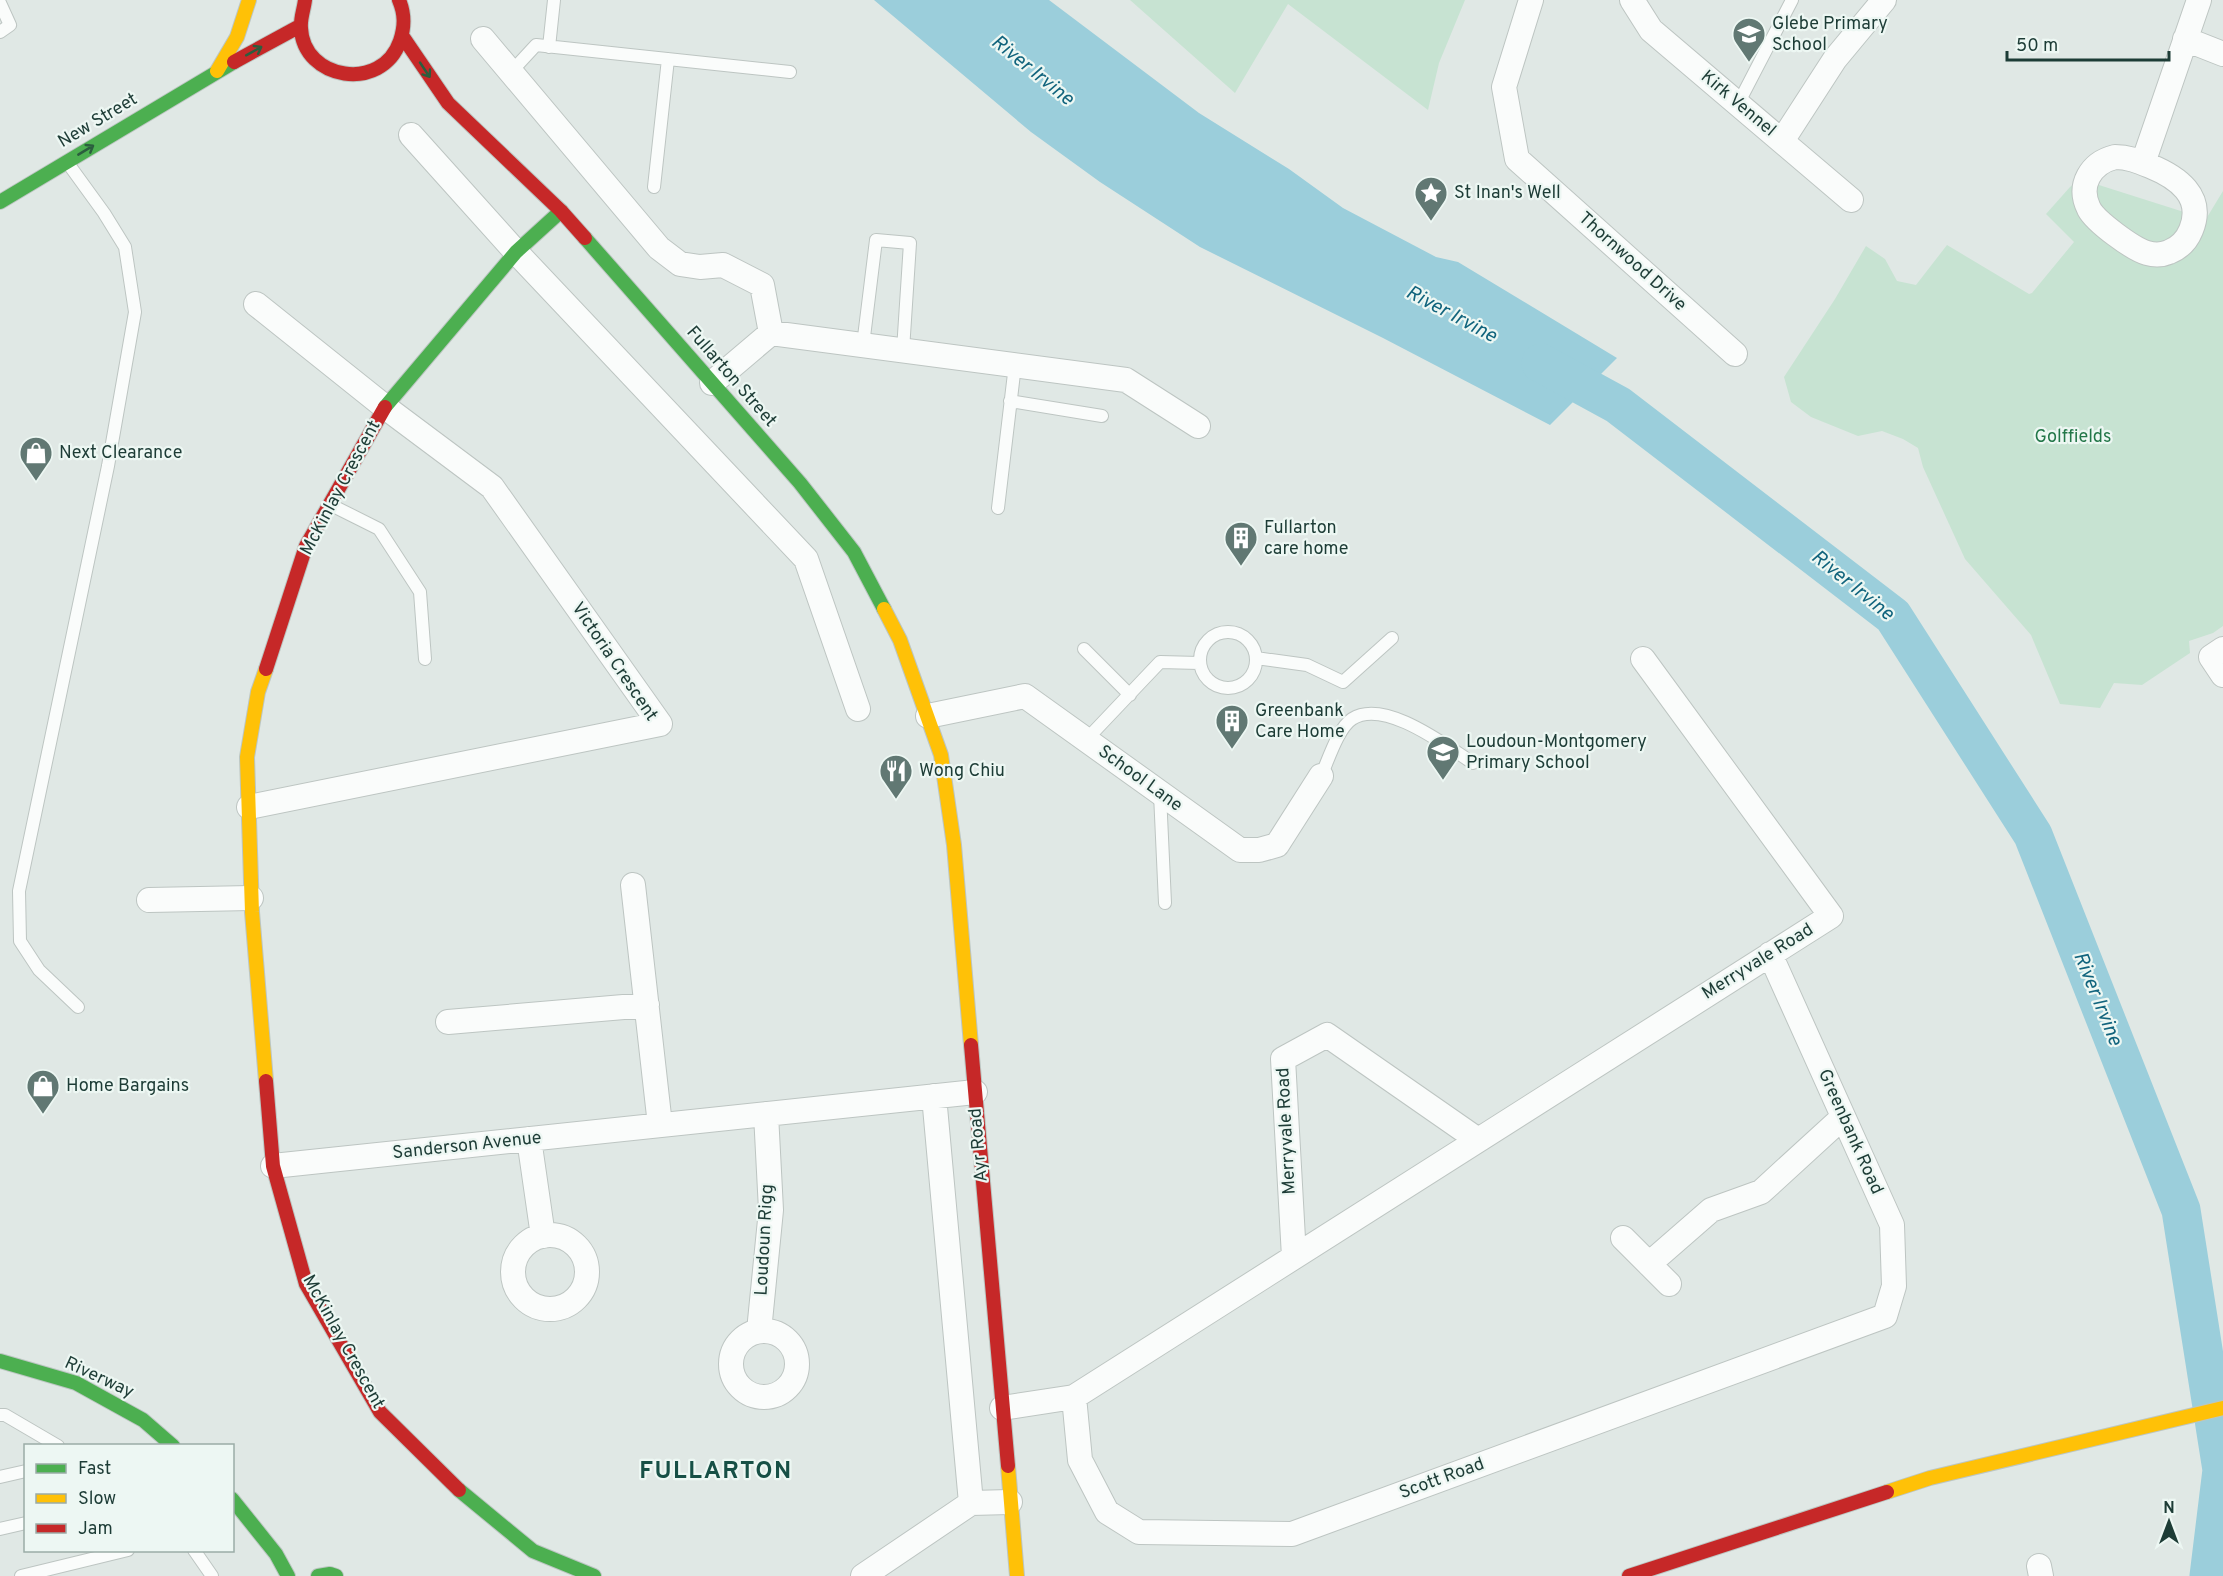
<svg xmlns="http://www.w3.org/2000/svg" width="2223" height="1576" font-family="Overpass,sans-serif">
  <style>
    .green { fill: #c7e3d2 }
    .water { fill: #9bcedb }
    .lines { fill: none; stroke-linecap: round; stroke-linejoin: round }
    .river { stroke: #9bcedb; stroke-width: 39 }
    .lane-casing { stroke: #bdc5c2; stroke-width: 14 }
    .street-casing { stroke: #bdc5c2; stroke-width: 26 }
    .fast-casing { stroke: #bcc6c2; stroke-width: 16 }
    .slow-casing { stroke: #bcc6c2; stroke-width: 16 }
    .jam-casing { stroke: #bcc6c2; stroke-width: 16 }
    .lane { stroke: #fafcfb; stroke-width: 12 }
    .street { stroke: #fafcfb; stroke-width: 24 }
    .fast { stroke: #4caf50; stroke-width: 14 }
    .slow { stroke: #ffc107; stroke-width: 14 }
    .jam { stroke: #c62828; stroke-width: 14 }
    .oneway { stroke: #2b5e3e }
    .labels { text-anchor: middle; dominant-baseline: central; stroke-width: 4.5; stroke-linejoin: round; paint-order: stroke }
    .poi-label { font-size: 18px; fill: #1d3c36; stroke: #edf7f3; text-anchor: start }
    .street-label { font-size: 18px; fill: #1d3c36; stroke: #edf7f3 }
    .park-label { font-size: 18px; fill: #237749; stroke: #edf7f3 }
    .water-label { font-size: 20px; font-style: italic; fill: #11647d; stroke: #edf7f3 }
    .district-label { font-size: 24px; font-weight: bold; letter-spacing: 1.5px; fill: #175046; stroke: #edf7f3 }
  </style>
  <rect width="100%" height="100%" fill="#e0e8e5"/>
  <path class="green" d="M1130,0H1465L1439,63L1428,110L1288,4L1235,93Z
    M2080,179L2206,219L2223,191V626L2213,633L2189,641L2190,653L2142,685L2114,683L2100,708L2060,704L2031,635L1965,559L1923,467L1918,448L1903,439L1882,431L1858,436L1811,417L1791,402L1784,377L1835,299L1866,246L1885,259L1897,281L1916,285L1947,245L2029,294L2032,293L2074,242L2046,214L2070,187Z"/>
  <path class="water" d="M874,0H1049L1199,113L1289,169L1343,208L1436,257L1458,262L1617,358L1550,425L1383,338L1200,247L1100,182L1031,132Z"/>
  <g class="lines">
    <path class="river" d="M1541,363L1618,405L1893,616L2033,835L2181,1210L2222,1470L2209,1576"/>
    <g class="lane-casing">
      <path id="lane" d="M0,3L10,25L0,32
        M549,47L554,0
        M511,72L536,45L790,72
        M1738,104L1792,0
        M67,162L104,213L125,247L135,312L108,466L19,891L20,941L39,970L78,1007
        M654,187L668,59
        M863,345L876,240L910,243L903,350
        M1010,401L1102,416
        M331,505L379,529L420,592L425,659
        M998,508L1015,365
        M1200 660a28 28 0 1 1 56 0a28 28 0 1 1-56 0Z
        M1084,649L1130,695
        M1256,658L1307,665L1343,682L1392,638
        M1086,740L1160,662L1199,663
        M1321,776C1328,761 1338,728 1352,719C1384,698 1445,745 1473,763
        M1160,794L1165,903
        M0,1415H5L58,1446
        M0,1477L26,1471
        M0,1529L26,1523
        M194,1550L212,1576
        M21,1576L128,1550"/>
    </g>
    <g class="street-casing">
      <path id="street" d="M1531,0L1504,87L1517,159L1735,354
        M1632,0L1651,30L1851,200
        M483,39L659,248L680,264L700,267L723,265L762,285L771,333L712,383
        M2185,39L2223,54
        M411,135L516,252L806,559L858,709
        M1782,141L1835,59L1884,0
        M2115,157C2128,157 2138,161 2150,166C2177,177 2205,196 2191,230C2187,240 2179,248 2169,252C2162,255 2154,255 2147,253C2133,249 2096,222 2089,209C2077,185 2091,163 2115,157Z
        M2143,163L2199,0
        M771,333L1126,380L1198,426
        M2223,649L2211,657L2223,675
        M928,716L1025,696L1240,850H1259L1277,845L1321,776
        M249,807L660,724L492,487L385,407L256,304
        M633,885L660,1125
        M149,900L251,898
        M448,1022L647,1005
        M934,1096L971,1503
        M529,1139L543,1236
        M273,1166L975,1092
        M513 1272a37 37 0 1 1 74 0a37 37 0 1 1-74 0Z
        M1623,1238L1669,1284
        M1294,1257L1283,1059L1327,1035L1478,1140
        M1649,1264L1711,1210L1761,1192L1843,1117
        M731 1364a33 33 0 1 1 66 0a33 33 0 1 1-66 0Z
        M759,1331L771,1210L766,1114
        M1074,1397L1080,1460L1107,1512L1139,1532L1292,1534L1885,1316L1894,1286L1892,1225L1770,954
        M1002,1408L1074,1397L1831,916L1643,659
        M2039,1566L2041,1576
        M863,1576L971,1503L1010,1502"/>
    </g>
    <g class="fast-casing">
      <path id="fast" d="M0,202L234,62
        M585,238L800,483L854,552L884,609
        M385,407L516,252L561,211
        M0,1361L76,1383L143,1420L173,1446
        M459,1490L533,1551L594,1576
        M232,1499L276,1554L288,1576
        M318,1576L330,1574L336,1576"/>
    </g>
    <g class="slow-casing">
      <path id="slow" d="M217,71L237,37L249,0
        M884,609L900,640L941,755L954,845L971,1045
        M266,669L258,692L247,757L252,912L266,1081
        M1008,1466L1017,1576
        M1887,1492L1930,1478L2223,1408"/>
    </g>
    <g class="jam-casing">
      <path id="jam" d="M305,0C304,9 300,19 301,28C303,80 382,93 400,41C405,26 405,14 399,0
        M403,37L448,103L561,211L585,238
        M234,62L300,26
        M266,669L306,546L385,407
        M971,1045L1008,1466
        M266,1081L273,1166L306,1284L380,1412L459,1490
        M1629,1576L1887,1492"/>
    </g>
    <use href="#lane" class="lane"/>
    <use href="#street" class="street"/>
    <use href="#fast" class="fast"/>
    <use href="#slow" class="slow"/>
    <use href="#jam" class="jam"/>
  </g>
  <defs><path id="oneway-shaft" d="M-6 0H5M1.5-3L5.5 0L1.5 3" fill="none" stroke-width="1.6" stroke-linecap="round" stroke-linejoin="round" transform="scale(1.5)"/></defs>
  <g class="oneway">
    <use href="#oneway-shaft" transform="translate(254 51) rotate(-29)"/>
    <use href="#oneway-shaft" transform="translate(425 70) rotate(56)"/>
    <use href="#oneway-shaft" transform="translate(86 150) rotate(-31)"/>
  </g>
  <defs>
    <g id="school-pin" transform="scale(1.725)"><path d="M0 17L-7.5 6A9.5 9.5 0 1 1 7.5 6Z" fill="#617873" stroke="#edf7f3"/><path d="M0-5L7-2L0 1L-7-2ZM-4 1L0 2.5L4 1V4Q0 6-4 4Z" fill="#fff"/></g>
    <g id="sight-pin" transform="scale(1.725)"><path d="M0 17L-7.5 6A9.5 9.5 0 1 1 7.5 6Z" fill="#617873" stroke="#edf7f3"/><path d="M0-6L1.8-2.2L6-1.7L2.9 1.2L3.7 5.4L0 3.3L-3.7 5.4L-2.9 1.2L-6-1.7L-1.8-2.2Z" fill="#fff"/></g>
    <g id="shop-pin" transform="scale(1.725)"><path d="M0 17L-7.5 6A9.5 9.5 0 1 1 7.5 6Z" fill="#617873" stroke="#edf7f3"/><path d="M-5-2.5h2.3a2.7 3.5 0 0 1 5.4 0H5L5.5 6h-11ZM-1.5-2.5h3a1.5 2.3 0 0 0-3 0Z" fill="#fff"/></g>
    <g id="building-pin" transform="scale(1.725)"><path d="M0 17L-7.5 6A9.5 9.5 0 1 1 7.5 6Z" fill="#617873" stroke="#edf7f3"/><path d="M-4-6H4V6H1V3H-1V6H-4ZM-2.5-4.3h1.7v1.8h-1.7ZM.8-4.3h1.7v1.8H.8ZM-2.5-1h1.7V.8h-1.7ZM.8-1h1.7V.8H.8Z" fill="#fff"/></g>
    <g id="restaurant-pin" transform="scale(1.725)"><path d="M0 17L-7.5 6A9.5 9.5 0 1 1 7.5 6Z" fill="#617873" stroke="#edf7f3"/><path d="M-5-6h1v4h1v-4h1v4h1v-4h1v5L-1.5 .5V6h-2V.5L-5-1ZM5-6V6H3V1.5H1.5Q1.5-4 5-6Z" fill="#fff"/></g>
  </defs>
  <g fill-rule="evenodd">
    <use href="#school-pin" x="1749" y="34"/>
    <use href="#sight-pin" x="1431" y="193"/>
    <use href="#shop-pin" x="36" y="453"/>
    <use href="#building-pin" x="1241" y="538"/>
    <use href="#building-pin" x="1232" y="721"/>
    <use href="#school-pin" x="1443" y="752"/>
    <use href="#restaurant-pin" x="896" y="771"/>
    <use href="#shop-pin" x="43" y="1086"/>
  </g>
  <g class="labels">
    <g class="poi-label">
      <text x="1772" y="24">Glebe Primary<tspan x="1772" dy="21">School</tspan></text>
      <text x="1454" y="193">St Inan's Well</text>
      <text x="59" y="453">Next Clearance</text>
      <text x="1264" y="528">Fullarton<tspan x="1264" dy="21">care home</tspan></text>
      <text x="1255" y="711">Greenbank<tspan x="1255" dy="21">Care Home</tspan></text>
      <text x="1466" y="742">Loudoun-Montgomery<tspan x="1466" dy="21">Primary School</tspan></text>
      <text x="919" y="771">Wong Chiu</text>
      <text x="66" y="1086">Home Bargains</text>
    </g>
    <g class="street-label">
      <text transform="translate(1738 104) rotate(40)">Kirk Vennel</text>
      <text transform="translate(98 121) rotate(-31)">New Street</text>
      <text transform="translate(1632 262) rotate(42)">Thornwood Drive</text>
      <text transform="translate(731 377) rotate(49)">Fullarton Street</text>
      <text transform="translate(341 488) rotate(-62)">McKinlay Crescent</text>
      <text transform="translate(614 662) rotate(56)">Victoria Crescent</text>
      <text transform="translate(1140 779) rotate(36)">School Lane</text>
      <text transform="translate(1758 962) rotate(-32)">Merryvale Road</text>
      <text transform="translate(1287 1131) rotate(-93)">Merryvale Road</text>
      <text transform="translate(1850 1132) rotate(66)">Greenbank Road</text>
      <text transform="translate(979 1145) rotate(-95)">Ayr Road</text>
      <text transform="translate(467 1146) rotate(-6)">Sanderson Avenue</text>
      <text transform="translate(765 1240) rotate(-87)">Loudoun Rigg</text>
      <text transform="translate(343 1342) rotate(61)">McKinlay Crescent</text>
      <text transform="translate(99 1378) rotate(25)">Riverway</text>
      <text transform="translate(1442 1479) rotate(-20)">Scott Road</text>
    </g>
    <g class="park-label">
      <text x="2073" y="437">Golffields</text>
    </g>
    <g class="water-label">
      <text transform="translate(1032 71) rotate(39)">River Irvine</text>
      <text transform="translate(1451 315) rotate(28)">River Irvine</text>
      <text transform="translate(1852 586) rotate(39)">River Irvine</text>
      <text transform="translate(2097 999) rotate(68)">River Irvine</text>
    </g>
    <g class="district-label">
      <text x="716" y="1472">FULLARTON</text>
    </g>
  </g>
  <rect x="24" y="1444" width="210" height="108" fill="#edf7f3" stroke="#9aaca7" stroke-width="1.5"/>
  <rect x="36" y="1464" width="30" height="9" fill="#4caf50" stroke="#9aaca7" stroke-width="1.5"/>
  <text x="78" y="1474" font-size="18" fill="#1d3c36">Fast</text>
  <rect x="36" y="1494" width="30" height="9" fill="#ffc107" stroke="#9aaca7" stroke-width="1.5"/>
  <text x="78" y="1504" font-size="18" fill="#1d3c36">Slow</text>
  <rect x="36" y="1524" width="30" height="9" fill="#c62828" stroke="#9aaca7" stroke-width="1.5"/>
  <text x="78" y="1534" font-size="18" fill="#1d3c36">Jam</text>
  <g transform="translate(2169 1522)" stroke="#edf7f3" stroke-width="4.5" paint-order="stroke">
  <path d="M0-4.5L10 22L0 15L-10 22Z" fill="#1d3c36"/>
  <text y="-9" font-size="16" font-weight="bold" text-anchor="middle" fill="#1d3c36">N</text>
  </g>
  <path d="M2007 51v9h162v-9" fill="none" stroke="#1d3c36" stroke-width="3"/>
  <text x="2016" y="51" font-size="18" fill="#1d3c36" stroke="#edf7f3" stroke-width="4.5" paint-order="stroke">50 m</text>
</svg>
